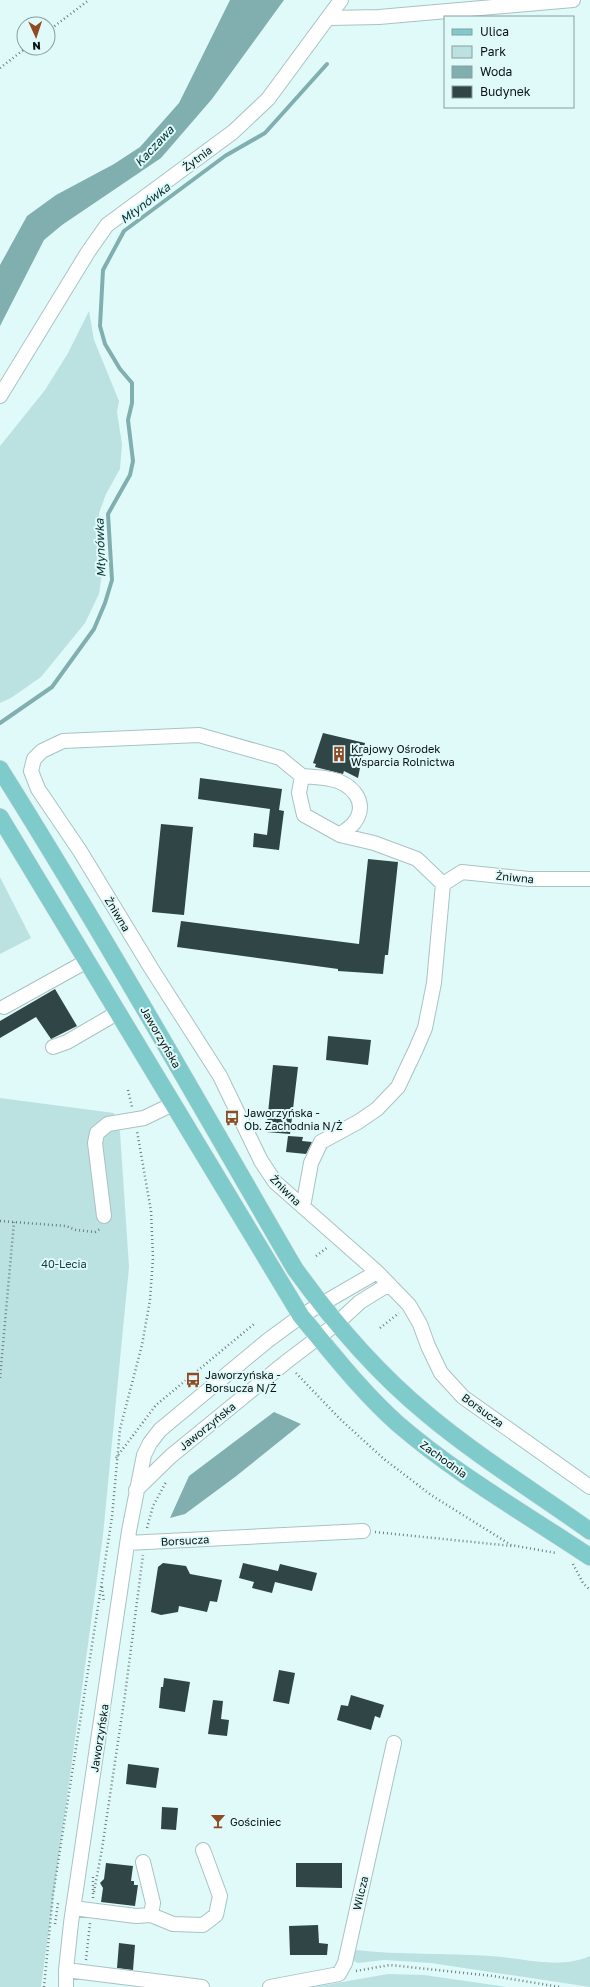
<svg xmlns="http://www.w3.org/2000/svg" width="590" height="1987" font-family="'Golos Text',sans-serif">
  <style>
    .green { fill: #bbe1e1 }
    .water { fill: #81afaf }
    .lines { fill: none; stroke-linecap: round; stroke-linejoin: round }
    .stream { stroke: #81afaf; stroke-width: 4 }
    .building { fill: #304546 }
    .minor-casing { stroke: #a9c2c2; stroke-width: 16 }
    .major-casing { stroke: #d8d9d9; stroke-width: 18 }
    .path { stroke: #6d7e7e; stroke-width: 2.5; stroke-dasharray: 1 3; stroke-linecap: butt }
    .minor { stroke: #fff; stroke-width: 14 }
    .major { stroke: #7fcbcc; stroke-width: 17 }
    .labels { text-anchor: middle; dominant-baseline: central; stroke-width: 4; stroke-linejoin: round; paint-order: stroke }
    .street-label { font-size: 11px; fill: #0a1313; stroke: #e0fafa }
    .poi-label { font-size: 11px; fill: #0a1313; stroke: #e0fafa; text-anchor: start }
    .park-label { font-size: 11px; fill: #113e3e; stroke: #e0fafa }
    .water-label { font-size: 12px; font-style: italic; fill: #043434; stroke: #e0fafa }
  </style>
  <rect width="100%" height="100%" fill="#e0fafa"/>
  <path class="green" d="M89,311L94,340L119,401L117,412L122,444L120,469L106,494L99,513L104,560L99,594L85,623L41,677L11,698L0,703V446L45,390L68,353Z
    M0,877L31,938L0,954Z
    M0,1098L114,1113L120,1132L129,1267L103,1535L41,1987H0Z
    M355,1950C400,1955 445,1953 490,1956C523,1958 558,1970 590,1956V1987L431,1963L384,1960L358,1963L352,1960Z
    M388,1974L424,1975L507,1987H314Z"/>
  <path class="water" d="M230,0H284L212,99L161,158L62,225L44,240L0,326V265L27,216L56,195L114,164L140,147L179,103Z
    M274,1412L301,1424L235,1477L185,1514L170,1518L189,1476Z"/>
  <g class="lines">
    <path class="stream" d="M0,723L52,687L94,629L105,603L112,580L108,514L130,475L133,461L128,420L132,403V383L120,369L105,344L100,326L103,270L124,231L225,156L265,133L327,64"/>
  </g>
  <path class="building" d="M323,733L365,743L358,778L344,771L343,774L315,767L316,764L313,763Z
    M200,778L282,789L279,810L284,811L279,850L253,847L254,833L267,835L270,809L198,799Z
    M161,824L193,827L184,915L152,912Z
    M368,859L398,862L388,955H385L383,974L338,971V969L177,947L181,921L359,944Z
    M55,989L77,1026L51,1039L36,1017L0,1038V1021Z
    M328,1036L371,1040L368,1065L326,1060Z
    M273,1065L298,1067L290,1134L266,1132Z
    M288,1136L303,1137L302,1141L312,1142L306,1154L286,1152Z
    M163,1563L186,1566L190,1574L222,1580L217,1602L210,1601L207,1612L179,1606L178,1612L161,1615L151,1612L158,1567Z
    M243,1563L278,1571L280,1564L317,1573L312,1591L275,1582L272,1593L252,1588L254,1582L239,1578Z
    M279,1670L295,1673L289,1704L273,1701Z
    M164,1678L190,1682L185,1712L159,1708L161,1687H163Z
    M351,1695L384,1705L380,1718L375,1716L371,1730L337,1720L341,1705L348,1706Z
    M213,1700L223,1701L221,1719L229,1720L227,1736L208,1734Z
    M128,1764L159,1768L156,1788L126,1784Z
    M162,1807L178,1808L176,1830L161,1829Z
    M106,1863L133,1866L131,1881H134V1885H138L135,1906L101,1902L103,1888L100,1883L104,1879Z
    M296,1863H342V1888L296,1887Z
    M318,1925L319,1943L328,1944L327,1955H290L289,1926Z
    M119,1943L135,1945L133,1970L117,1968Z"/>
  <g class="lines">
    <g class="minor-casing">
      <path id="minor" d="M329,18L379,17L573,0
        M0,396L88,252L107,225L233,132L268,99L341,0
        M302,776C311,777 321,777 330,779C351,783 370,802 354,823C350,828 344,831 340,835L304,815L299,793L302,776L280,758L199,735L63,741L42,751L34,759L31,771L38,789L80,851L151,968L220,1076L261,1161L275,1182L377,1272L409,1305L420,1324L428,1346L441,1373L463,1397L590,1487
        M340,835L374,843L417,859L443,884
        M443,884L462,872L529,879H590
        M4,1007L87,961
        M53,1047L67,1042L117,1013
        M303,1207L311,1163L321,1142L358,1122L377,1109L398,1087L416,1049L425,1028L434,983L443,884
        M104,1216L95,1143L97,1133L108,1124L144,1118L173,1104
        M136,1490L171,1456L286,1362L336,1324L360,1302L389,1284
        M127,1543L363,1531
        M73,1908L136,1916L151,1915L153,1903L143,1862
        M151,1915L173,1924L203,1925L216,1915L220,1896L203,1850
        M66,1970L202,1987
        M66,1987V1970L71,1923L129,1531L144,1455L150,1443L160,1430L267,1341L301,1316L377,1272
        M270,1987L339,1974L345,1963L394,1743"/>
    </g>
    <g class="major-casing">
      <path id="major" d="M0,769C103,933 198,1102 295,1269C334,1323 376,1372 427,1414C477,1456 537,1493 590,1531
        M0,817L301,1316C332,1353 362,1392 398,1424C457,1475 526,1514 590,1557"/>
    </g>
    <path class="path" d="M48,31L89,0
      M0,68L26,48
      M128,1090L132,1107
      M0,1221L66,1226L76,1230L95,1232L100,1229
      M316,1256L328,1247
      M380,1328L399,1313
      M296,1373L340,1419L384,1459L431,1495L511,1545L556,1553
      M0,1378L14,1222
      M116,1458L156,1405L254,1324
      M147,1528L153,1506L166,1482
      M375,1532L512,1546
      M573,1564L583,1583L590,1590
      M102,1587L104,1602
      M94,1892L102,1849L125,1695L143,1555
      M93,1898V1875
      M55,1924L58,1903
      M86,1960L90,1923
      M356,1971L390,1965L493,1976L560,1987
      M44,1987L53,1895L112,1517L120,1429L142,1345L150,1300L153,1258L151,1211L137,1131"/>
    <use href="#minor" class="minor"/>
    <use href="#major" class="major"/>
  </g>
  <defs>
    <g id="building-bare" transform="scale(1.2)"><path d="M-4-6H4V6H1V3H-1V6H-4ZM-2.5-4.3h1.7v1.8h-1.7ZM.8-4.3h1.7v1.8H.8ZM-2.5-1h1.7V.8h-1.7ZM.8-1h1.7V.8H.8Z" fill="#904a24" stroke="#e0fafa" stroke-width="2.5" paint-order="stroke"/></g>
    <g id="bus-bare" transform="scale(1.2)"><path d="M-5-6H5V4H4V6H2V4H-2V6H-4V4H-5ZM-3.5-4V0h7V-4ZM-3.5 1.2v1.5H-2V1.2ZM2 1.2v1.5H3.5V1.2Z" fill="#904a24" stroke="#e0fafa" stroke-width="2.5" paint-order="stroke"/></g>
    <g id="bar-bare" transform="scale(1.2)"><path d="M-6-5H6L.8 .8V4.5H3.5V6h-7V4.5H-.8V.8Z" fill="#904a24" stroke="#e0fafa" stroke-width="2.5" paint-order="stroke"/></g>
  </defs>
  <g fill-rule="evenodd">
    <use href="#building-bare" x="339" y="754"/>
    <use href="#bus-bare" x="232" y="1118"/>
    <use href="#bus-bare" x="193" y="1380"/>
    <use href="#bar-bare" x="218" y="1821"/>
  </g>
  <g class="labels">
    <g class="street-label">
      <text transform="translate(197 158) rotate(-36)">Żytnia</text>
      <text transform="translate(515 877) rotate(6)">Żniwna</text>
      <text transform="translate(118 914) rotate(59)">Żniwna</text>
      <text transform="translate(161 1037) rotate(60)">Jaworzyńska</text>
      <text transform="translate(286 1190) rotate(45)">Żniwna</text>
      <text transform="translate(483 1410) rotate(36)">Borsucza</text>
      <text transform="translate(207 1426) rotate(-39)">Jaworzyńska</text>
      <text transform="translate(444 1459) rotate(36)">Zachodnia</text>
      <text transform="translate(185 1540) rotate(-3)">Borsucza</text>
      <text transform="translate(99 1738) rotate(-81)">Jaworzyńska</text>
      <text transform="translate(360 1893) rotate(-77)">Wilcza</text>
    </g>
    <g class="poi-label">
      <text x="351" y="748">Krajowy Ośrodek<tspan x="351" dy="13">Wsparcia Rolnictwa</tspan></text>
      <text x="244" y="1112">Jaworzyńska -<tspan x="244" dy="13">Ob. Zachodnia N/Ż</tspan></text>
      <text x="205" y="1374">Jaworzyńska -<tspan x="205" dy="13">Borsucza N/Ż</tspan></text>
      <text x="230" y="1821">Gościniec</text>
    </g>
    <g class="park-label">
      <text x="64" y="1263">40-Lecia</text>
    </g>
    <g class="water-label">
      <text transform="translate(154 146) rotate(-47)">Kaczawa</text>
      <text transform="translate(145 203) rotate(-37)">Młynówka</text>
      <text transform="translate(100 548) rotate(-92)">Młynówka</text>
    </g>
  </g>
  <rect x="444" y="16" width="130" height="92" fill="#e0fafa" stroke="#8a9e9e"/>
  <rect x="452" y="29" width="20" height="6" fill="#7fcbcc" stroke="#8a9e9e"/>
  <text x="480" y="36" font-size="12" fill="#0a1313">Ulica</text>
  <rect x="452" y="46" width="20" height="12" fill="#bbe1e1" stroke="#8a9e9e"/>
  <text x="480" y="56" font-size="12" fill="#0a1313">Park</text>
  <rect x="452" y="66" width="20" height="12" fill="#81afaf" stroke="#8a9e9e"/>
  <text x="480" y="76" font-size="12" fill="#0a1313">Woda</text>
  <rect x="452" y="86" width="20" height="12" fill="#304546" stroke="#8a9e9e"/>
  <text x="480" y="96" font-size="12" fill="#0a1313">Budynek</text>
  <g transform="translate(36 36) rotate(177)"><circle r="19" fill="#e0fafa" stroke="#8a9e9e"/>
  <path d="M0-3L7 15L0 10L-7 15Z" fill="#904a24"/>
  <text y="-6" font-size="11" font-weight="bold" text-anchor="middle" fill="#0a1313">N</text>
  </g>
</svg>
